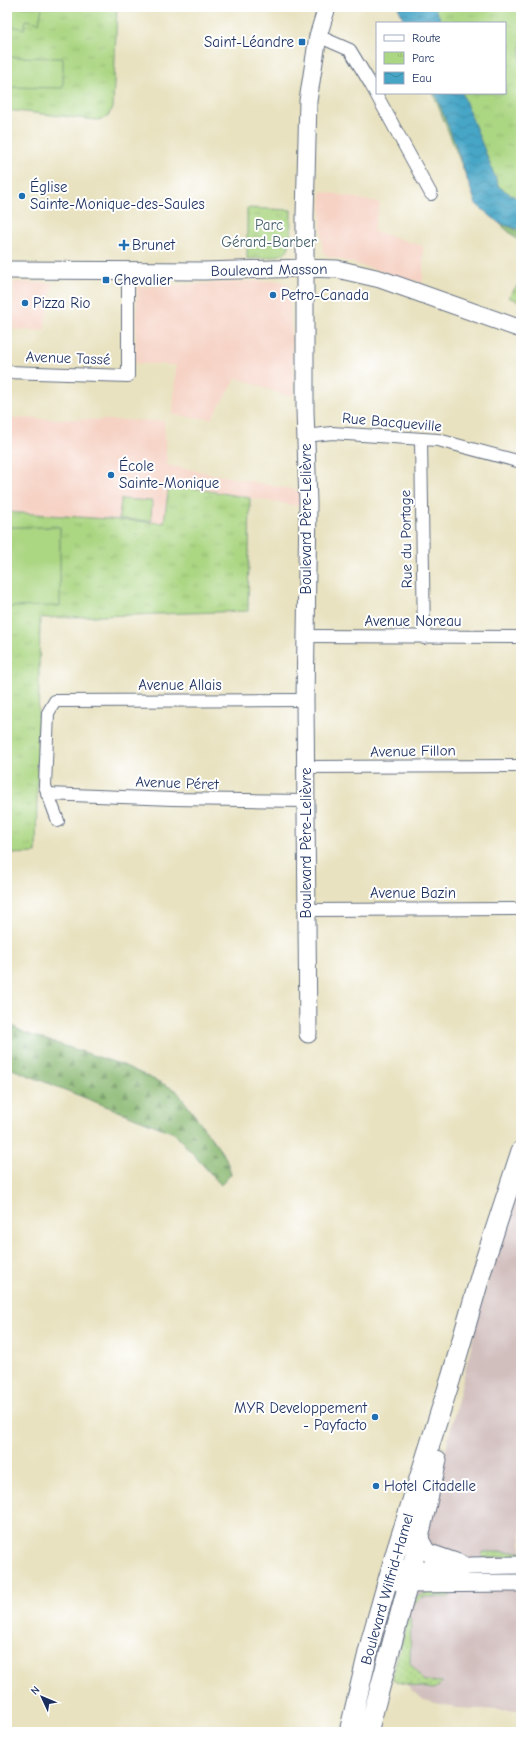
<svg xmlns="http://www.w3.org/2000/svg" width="528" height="1739" font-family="'Comic Neue',sans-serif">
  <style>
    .built { fill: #f6d2c4 }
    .industrial { fill: #d1bfbe }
    .grass { fill: url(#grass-dots); stroke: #638270 }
    .forest { fill: url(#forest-firs); stroke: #527367 }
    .wetland { fill: url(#wetland-marsh); stroke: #638270 }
    .park { fill: url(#park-tufts); stroke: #638270 }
    .garden { fill: #abd682; stroke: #638270 }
    .water { fill: url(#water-waves); stroke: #316a92 }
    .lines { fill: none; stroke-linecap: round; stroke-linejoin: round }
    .street-casing { stroke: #636e80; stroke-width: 14 }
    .secondary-casing { stroke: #636e80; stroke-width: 19 }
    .primary-casing { stroke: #636e80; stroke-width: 21 }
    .street { stroke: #fff; stroke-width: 12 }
    .secondary { stroke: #fff; stroke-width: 17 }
    .primary { stroke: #fff; stroke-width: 19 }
    .poi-dot { fill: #1f6fb2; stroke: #fff; stroke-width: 1.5 }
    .labels { text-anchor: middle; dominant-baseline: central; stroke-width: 4; stroke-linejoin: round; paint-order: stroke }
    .poi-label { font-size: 15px; fill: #1b2f5e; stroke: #fff; text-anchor: start }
    .park-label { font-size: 15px; fill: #466169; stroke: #fff }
    .street-label { font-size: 15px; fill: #1b2f5e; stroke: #fff }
  </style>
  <defs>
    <pattern id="grass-dots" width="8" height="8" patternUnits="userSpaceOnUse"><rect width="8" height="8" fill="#abd682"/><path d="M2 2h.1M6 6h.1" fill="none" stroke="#93b873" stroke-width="1.8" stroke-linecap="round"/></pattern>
    <pattern id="forest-firs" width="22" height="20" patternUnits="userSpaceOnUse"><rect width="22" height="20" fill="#88b770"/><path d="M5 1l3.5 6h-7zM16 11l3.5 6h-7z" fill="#6e955f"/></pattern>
    <pattern id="wetland-marsh" width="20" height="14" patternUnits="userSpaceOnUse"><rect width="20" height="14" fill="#abd682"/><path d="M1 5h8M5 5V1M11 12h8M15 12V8" fill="none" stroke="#93b873"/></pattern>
    <pattern id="park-tufts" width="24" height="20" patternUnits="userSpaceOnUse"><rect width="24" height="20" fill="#abd682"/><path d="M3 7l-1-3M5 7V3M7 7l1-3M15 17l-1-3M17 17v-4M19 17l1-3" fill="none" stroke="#93b873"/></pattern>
    <pattern id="water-waves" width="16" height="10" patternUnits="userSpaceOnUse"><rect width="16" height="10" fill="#47a6c6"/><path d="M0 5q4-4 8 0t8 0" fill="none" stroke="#3a88a4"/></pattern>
  </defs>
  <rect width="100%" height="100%" fill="#fff"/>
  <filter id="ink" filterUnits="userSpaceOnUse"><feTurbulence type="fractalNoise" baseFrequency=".025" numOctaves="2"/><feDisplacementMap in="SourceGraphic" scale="8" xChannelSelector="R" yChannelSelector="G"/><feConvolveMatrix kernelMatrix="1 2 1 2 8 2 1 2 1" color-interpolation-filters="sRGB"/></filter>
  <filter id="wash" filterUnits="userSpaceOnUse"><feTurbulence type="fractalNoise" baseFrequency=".012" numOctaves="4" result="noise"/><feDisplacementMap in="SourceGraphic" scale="16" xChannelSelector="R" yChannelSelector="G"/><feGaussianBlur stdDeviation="0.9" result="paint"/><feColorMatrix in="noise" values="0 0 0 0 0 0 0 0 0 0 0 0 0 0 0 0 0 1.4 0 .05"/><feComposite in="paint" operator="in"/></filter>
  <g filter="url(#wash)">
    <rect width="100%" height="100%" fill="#e8e2c0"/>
    <path class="built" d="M321,191L380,203L373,231L423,246V283L328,256L323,252L321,225Z
      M254,281H280L289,286L294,395H284L237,378L211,419L173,415L176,365L135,363L137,287Z
      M14,282L53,283L44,331L13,329Z
      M7,418L164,421L167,465L300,491L303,507L170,484L165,523L7,512Z"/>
    <path class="industrial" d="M521,1181V1711L456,1708L424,1700L412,1691L401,1676L397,1646L484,1294L510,1208Z"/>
    <path class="grass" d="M520,1552L521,1557H482L483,1552Z
      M450,1588V1597H423L411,1606C417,1590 436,1591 450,1588Z
      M408,1618H410L411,1622L410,1663L424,1681L442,1682L437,1688L432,1689L396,1682L392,1678Z"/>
    <path class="forest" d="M499,223L521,230V243Z
      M7,1023L25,1033L123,1065L176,1090L226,1158L231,1174L221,1185L174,1133L7,1067Z"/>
    <path class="wetland" d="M521,281V302L508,297Z"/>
    <path class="park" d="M7,7H117L113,108L106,118L97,120L7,110Z
      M399,7H521V234L475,199L433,93H505V23H405Z
      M247,208L291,210C290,256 295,256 247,259Z
      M169,484L250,498L248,611L40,618L36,853L7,854V512L164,523Z"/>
    <path class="garden" d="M7,7H42L39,23L26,20L24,29L7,25Z
      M7,57L63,58V88L7,87Z
      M121,499L152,501L151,521L119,519Z
      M7,527H60V606L7,607Z"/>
    <path class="water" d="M398,7H434L439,16L441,23H405Z
      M435,93H462L499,187L521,201V230L499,223L476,204L453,138Z"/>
  </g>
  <g filter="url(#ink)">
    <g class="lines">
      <g class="street-casing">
        <path id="street" d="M318,36L350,50L370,83L431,194
          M7,372L128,376V270
          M306,436L332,433L438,440L521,462
          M421,440L424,638
          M305,636L521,637
          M305,767L521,766
          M47,794L172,799L305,801
          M58,821L45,786L48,713L55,701L305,700
          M306,910L521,909"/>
      </g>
      <g class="secondary-casing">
        <path id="secondary" d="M7,270L204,271L304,268L337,269L380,279L521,329
          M308,1034L305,700L308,504L305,410V215L308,101L318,36L327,7
          M418,1536L427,1552L459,1563
          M391,1566L411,1570L471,1566L521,1565
          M395,1581L408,1584L521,1583"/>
      </g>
      <g class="primary-casing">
        <path id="primary" d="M349,1732L372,1636L396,1551L451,1378L484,1263L521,1151
          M368,1732L408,1584L437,1460"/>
      </g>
      <use href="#street" class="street"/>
      <use href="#secondary" class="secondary"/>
      <use href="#primary" class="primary"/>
    </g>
  </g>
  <g class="poi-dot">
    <rect x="298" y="38" width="8" height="8" rx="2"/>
    <circle cx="22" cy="196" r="4"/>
    <path d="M122 239h4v4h4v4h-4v4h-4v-4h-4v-4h4z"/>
    <rect x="102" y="276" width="8" height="8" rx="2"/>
    <circle cx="273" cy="295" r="4"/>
    <circle cx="25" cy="303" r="4"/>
    <circle cx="111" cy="475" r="4"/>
    <circle cx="375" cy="1417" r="4"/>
    <circle cx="376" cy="1486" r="4"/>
  </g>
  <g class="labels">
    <g class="poi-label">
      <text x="294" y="42" text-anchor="end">Saint-Léandre</text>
      <text x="30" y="187">Église<tspan x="30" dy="17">Sainte-Monique-des-Saules</tspan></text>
      <text x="132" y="245">Brunet</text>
      <text x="114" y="280">Chevalier</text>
      <text x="281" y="295">Petro-Canada</text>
      <text x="33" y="303">Pizza Rio</text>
      <text x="119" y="466">École<tspan x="119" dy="17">Sainte-Monique</tspan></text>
      <text x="367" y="1408" text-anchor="end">MYR Developpement<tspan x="367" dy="17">- Payfacto</tspan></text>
      <text x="384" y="1486">Hotel Citadelle</text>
    </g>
    <g class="park-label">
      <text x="269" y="225">Parc<tspan x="269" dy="17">Gérard-Barber</tspan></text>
    </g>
    <g class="street-label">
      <text transform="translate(269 270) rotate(-1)">Boulevard Masson</text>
      <text transform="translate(68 358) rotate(2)">Avenue Tassé</text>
      <text transform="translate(392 422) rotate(5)">Rue Bacqueville</text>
      <text transform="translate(306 519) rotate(-90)">Boulevard Père-Lelièvre</text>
      <text transform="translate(406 539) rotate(-91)">Rue du Portage</text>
      <text x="413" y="621">Avenue Noreau</text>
      <text x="180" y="685">Avenue Allais</text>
      <text transform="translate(413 751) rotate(-1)">Avenue Fillon</text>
      <text transform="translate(177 783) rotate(2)">Avenue Péret</text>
      <text transform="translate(306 843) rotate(-90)">Boulevard Père-Lelièvre</text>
      <text x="413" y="893">Avenue Bazin</text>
      <text transform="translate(387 1589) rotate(-74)">Boulevard Wilfrid-Hamel</text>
    </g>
  </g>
  <rect width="528" height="1739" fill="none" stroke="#fff" stroke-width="24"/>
  <rect x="376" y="22" width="130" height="72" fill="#ffffff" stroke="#a4acbf"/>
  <rect x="384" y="35" width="20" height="6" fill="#ffffff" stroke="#a4acbf"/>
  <text x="412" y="42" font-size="12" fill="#1b2f5e">Route</text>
  <rect x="384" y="52" width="20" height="12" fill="url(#park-tufts)" stroke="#a4acbf"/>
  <text x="412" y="62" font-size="12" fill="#1b2f5e">Parc</text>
  <rect x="384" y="72" width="20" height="12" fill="url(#water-waves)" stroke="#a4acbf"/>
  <text x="412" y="82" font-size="12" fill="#1b2f5e">Eau</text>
  <g transform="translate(42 1697) rotate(314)" stroke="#ffffff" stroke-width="3" paint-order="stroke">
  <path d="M0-3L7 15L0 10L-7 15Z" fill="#1b2f5e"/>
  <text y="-6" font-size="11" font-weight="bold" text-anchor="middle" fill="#1b2f5e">N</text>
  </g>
</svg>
